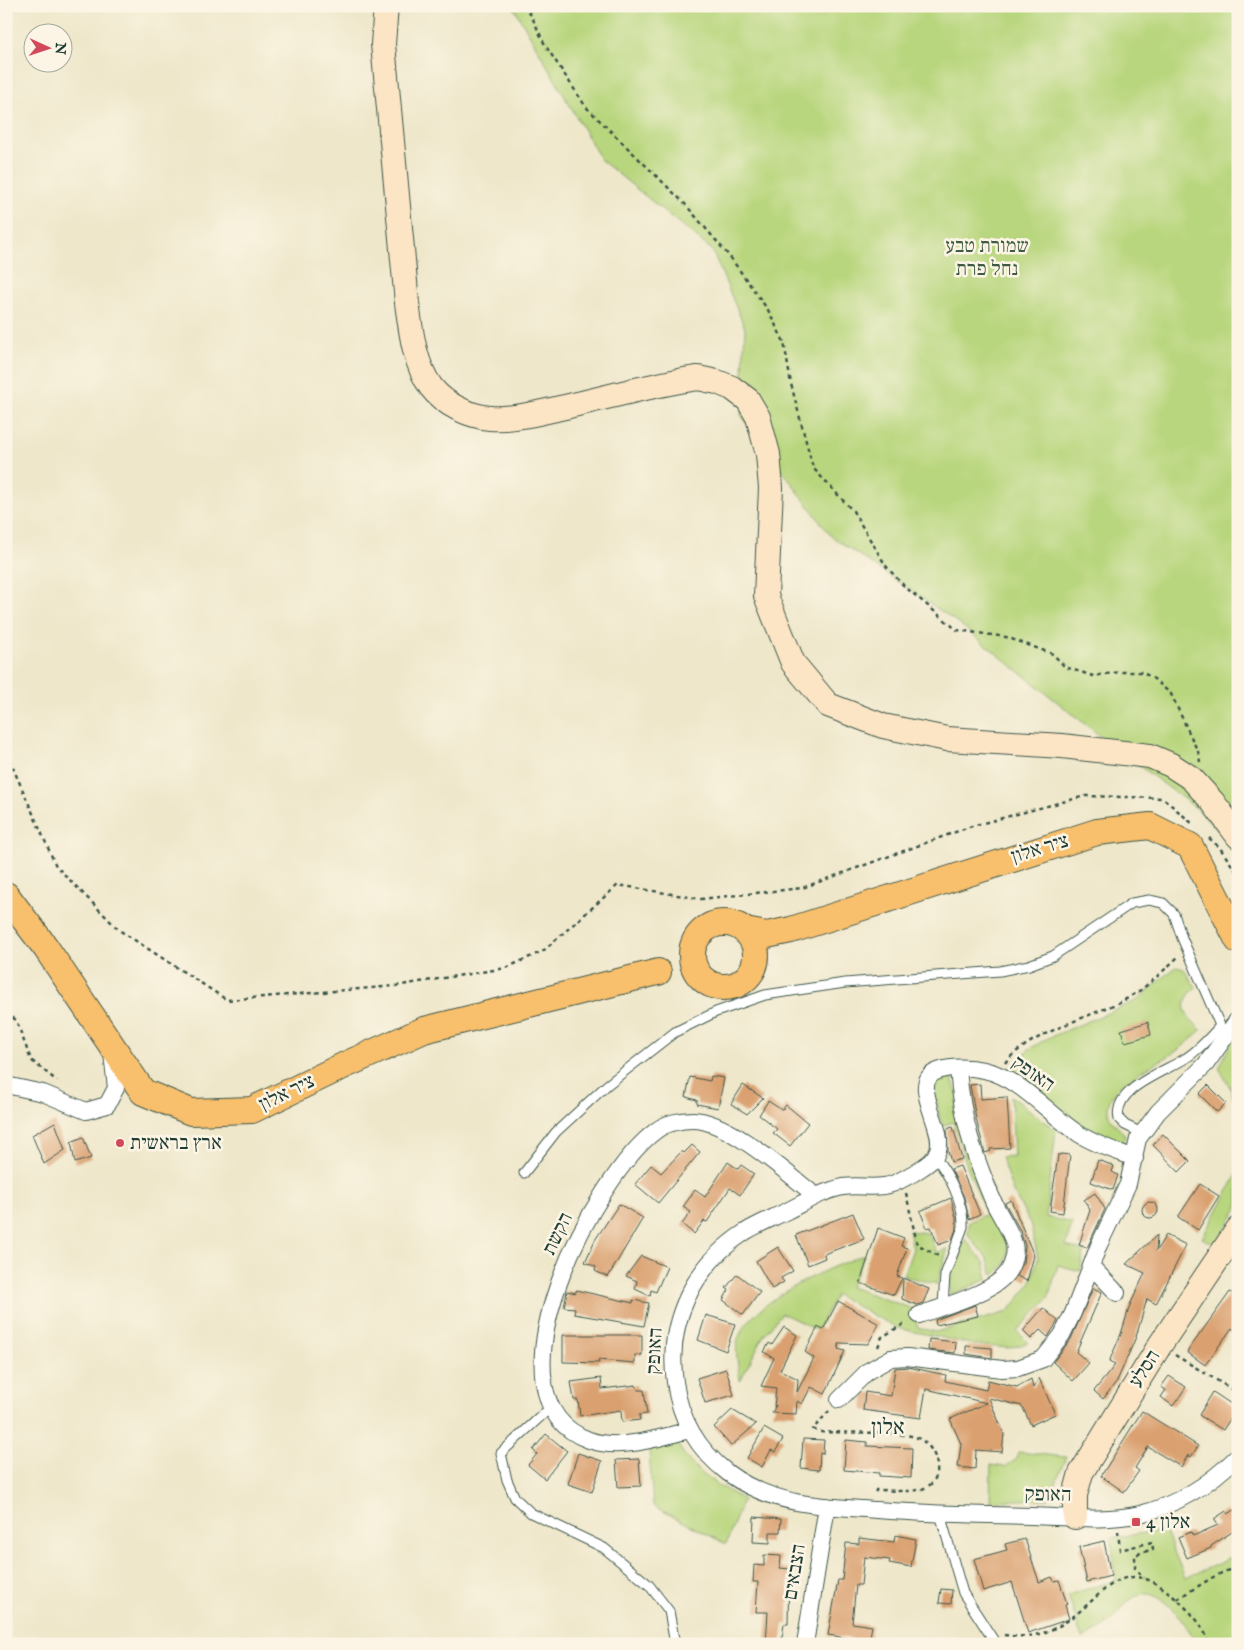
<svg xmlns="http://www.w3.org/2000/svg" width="1244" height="1650" font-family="'IM FELL English','Frank Ruhl Libre',serif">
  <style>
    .green { fill: #b8d67d; stroke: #6c8a58 }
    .building { fill: #daa070 }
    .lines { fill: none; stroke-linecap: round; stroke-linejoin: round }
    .lane-casing { stroke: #3e564a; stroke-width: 11 }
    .street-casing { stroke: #3e564a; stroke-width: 18 }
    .secondary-casing { stroke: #3e564a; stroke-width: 26 }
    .primary-casing { stroke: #3e564a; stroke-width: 28 }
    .path { stroke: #3e564a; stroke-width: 2.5; stroke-dasharray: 4 4; stroke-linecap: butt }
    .lane { stroke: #fff; stroke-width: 9 }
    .street { stroke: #fff; stroke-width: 16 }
    .secondary { stroke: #fce5c4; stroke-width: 24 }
    .primary { stroke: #f8bf6c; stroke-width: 26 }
    .poi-dot { fill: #d1495b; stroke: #fcf5e5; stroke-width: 2 }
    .labels { text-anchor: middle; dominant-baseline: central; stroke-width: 5; stroke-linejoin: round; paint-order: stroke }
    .park-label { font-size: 20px; fill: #3e5c43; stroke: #fcf5e5 }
    .street-label { font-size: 20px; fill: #1f3d34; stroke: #fcf5e5 }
    .poi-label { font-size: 20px; fill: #1f3d34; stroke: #fcf5e5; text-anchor: start }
    .quarter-label { font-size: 22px; fill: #1f3d34; stroke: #fcf5e5 }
  </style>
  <rect width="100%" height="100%" fill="#fcf5e5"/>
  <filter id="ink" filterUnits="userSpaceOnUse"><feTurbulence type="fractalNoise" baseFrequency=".02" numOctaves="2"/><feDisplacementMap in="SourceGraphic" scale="10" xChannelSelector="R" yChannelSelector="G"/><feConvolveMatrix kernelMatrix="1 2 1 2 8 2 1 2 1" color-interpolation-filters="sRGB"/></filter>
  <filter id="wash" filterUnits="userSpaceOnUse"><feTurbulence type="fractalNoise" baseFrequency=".0096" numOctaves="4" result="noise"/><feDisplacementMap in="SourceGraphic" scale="20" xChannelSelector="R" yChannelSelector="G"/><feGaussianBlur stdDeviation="1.12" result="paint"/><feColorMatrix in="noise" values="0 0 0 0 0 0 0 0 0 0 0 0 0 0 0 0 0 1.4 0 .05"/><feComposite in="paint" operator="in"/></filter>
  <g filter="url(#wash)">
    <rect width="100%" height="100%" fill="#eee7ca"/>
    <path class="green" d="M513,6H1238V850L1196,808L1115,748L957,622L831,536L741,415L745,328L712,250L601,160Z
      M1176,967L1184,969L1196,987C1176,1007 1185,1013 1201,1030C1194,1037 1186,1044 1178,1050C1159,1064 1106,1083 1108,1111C1109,1122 1120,1128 1126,1136L1123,1143C1089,1141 1034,1092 1008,1070L1028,1050L1048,1038L1136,1001Z
      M1232,1041L1238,1042V1116L1231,1089L1219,1068Z
      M943,1075L952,1079C962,1107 1014,1238 1007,1258C1005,1266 999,1271 993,1275L987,1258L968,1235L969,1222L986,1214L966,1163L953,1122L942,1126L933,1087L936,1078Z
      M1011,1096L1056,1130L1046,1217L1072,1223L1066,1246L1084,1251L1080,1271L1058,1265L1048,1299L1017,1331L1029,1343L1008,1348L975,1345L897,1328L836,1295L817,1330L782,1313L764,1335L740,1381C739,1368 734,1351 738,1339C751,1301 829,1267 864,1255L850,1287L913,1309L918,1328L936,1332L1008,1312L1030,1284L1038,1258L1030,1223L1013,1192L1001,1157L1014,1156Z
      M1238,1173V1208L1215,1245L1202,1238Z
      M909,1231L928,1233L937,1253L948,1248L937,1284L903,1276L913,1249Z
      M965,1239L984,1262L988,1279L950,1295C949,1274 957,1257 965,1239Z
      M676,1439C687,1469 717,1484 743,1500L726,1544L653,1506L649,1450Z
      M1018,1452L1066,1457L1049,1499L990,1501L991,1465L1005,1467L1017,1459Z
      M1165,1530L1185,1578L1227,1560L1238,1553V1644H1197C1189,1627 1159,1583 1136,1596C1124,1602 1119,1615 1109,1623C1101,1629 1091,1634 1082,1639L1068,1595L1116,1580L1111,1538Z"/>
    <g id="blocks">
      <path class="building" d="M1148,1022L1151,1035L1125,1042L1121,1030Z
        M711,1076L724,1078L718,1108L697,1104V1100L686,1097L690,1077L710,1081Z
        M980,1084L981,1099L1007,1097L1010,1148L990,1149L991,1151L985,1153L976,1119L970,1085Z
        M743,1085L763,1098L747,1114L731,1104Z
        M1208,1085L1226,1103L1217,1112L1199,1094Z
        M768,1101L782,1110L786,1105L808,1123L790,1146L773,1133L777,1129L759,1115Z
        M55,1122L65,1150L44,1164L32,1135Z
        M953,1127L962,1159L951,1162L948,1151L947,1129Z
        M1163,1134L1190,1161L1179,1172L1153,1145Z
        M83,1137L91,1158L75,1163L71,1142Z
        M692,1145L700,1152L658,1203L635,1184L651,1165L661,1173L682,1151L684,1153Z
        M1063,1154L1070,1155L1063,1213L1050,1211L1058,1155Z
        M1098,1160L1114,1166L1112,1172L1118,1175L1113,1190L1091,1182Z
        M728,1162L738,1169L741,1165L754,1174L740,1195L730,1188L707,1222L704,1221L694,1234L682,1224L691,1212L683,1207L695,1190L705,1197Z
        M960,1166L980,1214L969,1219L964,1197L951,1169Z
        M1200,1184L1219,1196L1198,1230L1178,1217Z
        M1095,1193L1105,1209L1087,1248L1079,1245L1090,1210L1084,1200Z
        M951,1198L956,1218V1229L952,1240L938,1245L931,1227L927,1228L920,1211Z
        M1011,1200L1034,1256L1027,1281L1017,1276L1023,1263L1025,1246L1020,1230L1005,1203Z
        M1142 1210a8 8 0 1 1 16 0a8 8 0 1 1-16 0Z
        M619,1204L643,1218L608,1277L595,1271L596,1267L585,1262L595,1240Z
        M853,1213L864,1239L824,1254L825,1258L808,1265L796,1235Z
        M878,1228L904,1238L901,1246L907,1248L897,1276L902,1278L894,1295L860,1283Z
        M1157,1235L1156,1251L1166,1235L1186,1245L1156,1304L1147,1299L1136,1337L1117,1381L1103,1399L1094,1391L1115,1365L1109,1362L1121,1334L1130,1305L1145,1273L1126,1264Z
        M778,1247L793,1271L781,1278L784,1282L772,1289L756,1261Z
        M641,1256L667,1267L656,1292L651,1290L650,1296L635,1289L637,1281L626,1276Z
        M737,1274L760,1292L743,1315L723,1300L729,1290L726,1288Z
        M903,1278L929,1289L923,1303L917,1305L902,1299Z
        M1093,1288L1102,1292L1076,1352L1089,1363L1073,1381L1053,1362L1071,1339Z
        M576,1290L633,1303V1300L649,1303L644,1326L574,1314L575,1308L564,1307L567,1291L576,1293Z
        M1230,1292L1238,1297V1333L1232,1328L1205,1365L1187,1352Z
        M838,1301L879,1324L868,1344L839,1343L838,1349L845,1351L825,1394L811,1387L802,1404L797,1401L796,1414L772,1413L776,1405L774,1407L776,1388L761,1386L774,1358L764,1352L769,1343L772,1345L784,1327L797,1335L780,1370L798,1379L797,1392L814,1358L805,1352L818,1327L823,1330Z
        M975,1305L978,1316L936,1325L935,1320Z
        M1043,1308L1058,1321L1048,1337L1040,1330L1031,1339L1023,1331Z
        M706,1315L735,1324L726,1351L698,1340Z
        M563,1335H642V1355H635V1363L598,1360L599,1363L563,1362Z
        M929,1339L956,1342L955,1353L928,1350Z
        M966,1346L992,1348V1358L966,1354Z
        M908,1367L946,1375L945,1381L986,1390L988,1380L1017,1387L1031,1379L1033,1388L1039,1378L1055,1414L1031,1425L1022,1406L989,1398L1004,1434L1002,1452L976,1450L975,1469L958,1467L961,1444L950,1419L987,1403L926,1389L921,1418L863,1410L865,1392L891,1396L895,1368Z
        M726,1369L734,1395L705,1403L697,1378Z
        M1169,1376L1186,1387L1173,1406L1161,1397L1166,1390L1161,1387Z
        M601,1378L602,1389L636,1385L638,1390H644L647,1414L639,1415L640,1420L622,1422L621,1410L580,1416L578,1400H574L571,1382Z
        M1213,1392L1237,1408L1223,1430L1199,1415Z
        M732,1410L756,1424L731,1446L714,1427Z
        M1142,1411L1198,1446L1191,1457L1188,1455L1181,1467L1148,1447L1135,1468L1139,1471L1124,1492L1101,1476Z
        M764,1428L783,1439L775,1452L771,1450L762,1467L747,1458Z
        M546,1434L567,1451L545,1479L528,1465L537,1454L533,1450Z
        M803,1439L824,1440L823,1454L820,1453L819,1470L801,1468Z
        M846,1440L867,1442V1446L912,1448L911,1478L879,1476V1473L844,1470Z
        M578,1453L602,1461L592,1492L568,1484Z
        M639,1459L641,1486L618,1487L616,1460Z
        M1238,1508V1528L1211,1546V1548L1187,1558L1178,1537L1191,1532L1193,1536L1218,1525L1214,1519L1226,1511L1228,1514Z
        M754,1517L781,1519L780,1532H770V1543L753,1542Z
        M895,1535L916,1539L911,1567L889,1563L890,1560L864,1557L861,1585H856L852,1623L872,1626L869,1642L828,1635L838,1580H842L846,1543L859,1544V1538L894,1542Z
        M1025,1539L1039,1582L1052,1577L1054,1581L1059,1580L1067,1604L1065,1605L1069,1619L1028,1633L1012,1582L983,1591L974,1559L1007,1550L1005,1544Z
        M1104,1541L1111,1576L1087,1582L1079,1547Z
        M764,1555L781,1556L780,1568L789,1569L788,1624H784L781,1644H766L768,1612H756L758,1582H753L754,1565L764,1566Z
        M941,1589L952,1590L951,1604L939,1603Z"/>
    </g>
  </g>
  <g filter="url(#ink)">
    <use href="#blocks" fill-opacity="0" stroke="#3e564a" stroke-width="1"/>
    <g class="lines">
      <g class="lane-casing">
        <path id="lane" d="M1142,1133L1125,1125L1119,1119C1112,1088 1165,1072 1186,1058C1199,1050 1210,1037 1220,1026
          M935,1157C949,1174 964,1203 963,1227L945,1275L943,1305
          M524,1173L556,1132L607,1085L675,1032L716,1012L765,995L845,983L1000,971L1029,965L1053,956L1132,903L1149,900L1163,903L1174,914L1182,938L1225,1037
          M551,1407L501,1453L507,1480L515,1498L531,1513L604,1548L649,1585L669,1611L675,1644
          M940,1514L963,1593L996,1644"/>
      </g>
      <g class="street-casing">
        <path id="street" d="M6,1085L43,1093L86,1111L107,1105L116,1088L112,1053
          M1135,1158C1116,1151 1096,1145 1079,1134C1048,1114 1021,1078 984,1070C970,1067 951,1066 938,1071C907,1082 946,1127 938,1150C934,1162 924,1166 914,1173C904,1178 895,1185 884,1186C870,1188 857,1185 843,1187C823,1191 805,1202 787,1211C773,1218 758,1224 745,1232C694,1265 666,1322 675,1382C680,1420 698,1450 728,1473C748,1488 772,1497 796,1502C823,1507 850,1508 877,1510C929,1514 980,1515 1032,1516C1067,1517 1105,1522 1140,1514C1177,1505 1211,1483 1238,1456
          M1091,1266L1117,1293
          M919,1315C943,1306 996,1293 1009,1270C1013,1264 1016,1251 1014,1244C1011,1231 1000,1216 994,1203C974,1156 962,1120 958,1069
          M839,1400L868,1371L891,1358L907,1357L1002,1369L1018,1368L1043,1359L1062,1335L1073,1313L1099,1245L1128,1184L1138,1139L1158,1112L1206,1064L1238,1019
          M689,1430C659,1438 620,1451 589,1440C477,1400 595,1174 657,1130C666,1123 681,1120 693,1120C728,1120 788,1174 816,1196
          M805,1644L827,1506"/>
      </g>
      <g class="secondary-casing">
        <path id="secondary" d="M386,6L383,44L407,303C411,331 414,363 431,387C444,404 468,416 490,418C514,420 541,412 565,407C609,397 653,384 698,378L717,382L732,388L748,400L758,417L768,454L771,488L766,596L793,663L828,705L883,726L947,739L1062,746L1150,756L1171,765L1191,778L1212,801L1238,836
          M1075,1517V1495L1081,1473L1160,1345L1238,1229"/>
      </g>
      <g class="primary-casing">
        <path id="primary" d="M6,895L46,948L143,1092L191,1112L252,1110L345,1065L424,1030L658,972
          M692 955a32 32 0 1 1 64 0a32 32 0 1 1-64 0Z
          M745,931L767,935L791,930L1097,832L1150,826L1190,846L1238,940"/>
      </g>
      <path class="path" d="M523,6L531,15L545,45L586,107L685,204L730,257L768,310L784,342L791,384L813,468L853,511L886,566L904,586L957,630L1006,637L1053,654L1065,667L1093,676L1120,672H1142L1154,679L1171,694L1199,754L1200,762
        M6,752L56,866L119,930L227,1000L395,986L506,968L543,951L618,885L701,899L802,888L972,826L1085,796L1163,798L1193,824
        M1209,838L1220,848L1238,874
        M6,1013L16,1020L31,1060L57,1081
        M1005,1063C1026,1035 1092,1016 1124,1000C1144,990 1161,973 1178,957
        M906,1193L917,1244L940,1257
        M878,1347L882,1337L907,1322
        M1175,1355L1238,1393
        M829,1411L813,1429L819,1432C841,1433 901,1431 918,1438C938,1447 947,1481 922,1489C909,1493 890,1490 876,1490L875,1495
        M1118,1531L1120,1550L1152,1542L1153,1549L1135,1555V1568L1144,1578
        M1177,1599L1215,1576L1238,1566
        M1004,1635C1096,1650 1101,1530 1175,1598C1189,1610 1204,1625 1209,1644
        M1232,1644L1238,1637"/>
      <use href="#lane" class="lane"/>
      <use href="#street" class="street"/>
      <use href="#secondary" class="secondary"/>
      <use href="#primary" class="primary"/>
    </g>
  </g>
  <g class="poi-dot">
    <circle cx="120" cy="1143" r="5"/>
    <rect x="1131" y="1517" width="10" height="10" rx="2.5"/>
  </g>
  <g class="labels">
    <g class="park-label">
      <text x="987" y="246">שמורת טבע<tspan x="987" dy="23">נחל פרת</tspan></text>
    </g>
    <g class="street-label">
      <text transform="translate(1040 849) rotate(-17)">ציר אלון</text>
      <text transform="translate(1033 1074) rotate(35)">האופק</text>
      <text transform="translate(287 1093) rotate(-26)">ציר אלון</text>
      <text transform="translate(558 1234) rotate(-64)">הקשת</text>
      <text transform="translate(655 1351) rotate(-87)">האופק</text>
      <text transform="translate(1145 1369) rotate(-58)">הסלע</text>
      <text transform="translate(1048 1495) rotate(1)">האופק</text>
      <text transform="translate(795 1572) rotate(-81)">הצבאים</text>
    </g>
    <g class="poi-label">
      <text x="130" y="1143">ארץ בראשית</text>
      <text x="1146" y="1522">אלון 4</text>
    </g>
    <g class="quarter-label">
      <text x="888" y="1428">אלון</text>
    </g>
  </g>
  <rect width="1244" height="1650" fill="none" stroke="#fcf5e5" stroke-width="25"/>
  <g transform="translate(48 48) rotate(93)"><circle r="24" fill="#fcf5e5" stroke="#a4ab9e"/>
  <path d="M0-4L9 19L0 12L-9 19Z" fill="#d1495b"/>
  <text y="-8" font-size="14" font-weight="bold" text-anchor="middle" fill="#1f3d34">N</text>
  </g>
</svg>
